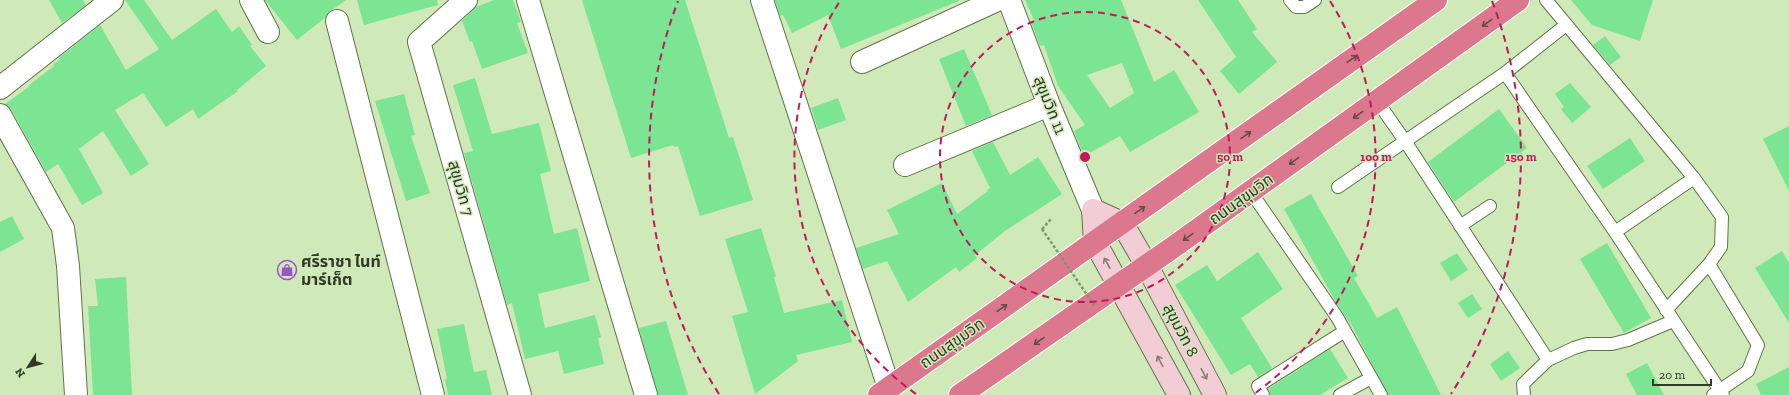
<svg xmlns="http://www.w3.org/2000/svg" width="1789" height="395" font-family="'Zilla Slab','Noto Sans Thai',serif">
  <style>
    .building { fill: #7be594; fill-rule: evenodd }
    .lines { fill: none; stroke-linecap: round; stroke-linejoin: round }
    .service-casing { stroke: #5e7448; stroke-width: 14 }
    .minor-casing { stroke: #5e7448; stroke-width: 24 }
    .secondary-casing { stroke: #5e7448; stroke-width: 24 }
    .trunk-casing { stroke: #fff; stroke-width: 24 }
    .path { stroke: #829471; stroke-width: 2.5; stroke-dasharray: 3 2; stroke-linecap: butt }
    .service { stroke: #fff; stroke-width: 12 }
    .minor { stroke: #fff; stroke-width: 22 }
    .secondary { stroke: #f2cdd5; stroke-width: 22 }
    .trunk { stroke: #dc788e; stroke-width: 22 }
    .path-bridge { stroke: #829471; stroke-width: 2.5; stroke-dasharray: 3 2; stroke-linecap: butt }
    .oneway { stroke: #634c45 }
    .oneway2 { stroke: #877c75 }
    .ring { fill: none; stroke: #c2185b; stroke-width: 2; stroke-dasharray: 7 5 }
    .labels { text-anchor: middle; dominant-baseline: central; stroke-width: 3; stroke-linejoin: round; paint-order: stroke }
    .street-label { font-size: 16px; fill: #2f3926; stroke: #d0e9b8 }
    .poi-label { font-size: 16px; font-weight: bold; fill: #2f3926; stroke: #d0e9b8; text-anchor: start }
    .centre { fill: #c2185b; stroke: #d0e9b8; stroke-width: 2 }
    .ring-label { font-size: 12px; text-anchor: middle; font-weight: bold; fill: #c2185b; stroke: #d0e9b8; stroke-width: 3; stroke-linejoin: round; paint-order: stroke }
  </style>
  <rect width="100%" height="100%" fill="#d0e9b8"/>
  <path class="building" d="M49,0H83L86,5L62,23Z
    M125,0H144L172,40L216,9L232,32L239,26L252,45L250,46L266,66L237,90L238,91L198,119L193,109L166,127L143,93L115,110L149,164L131,176L103,131L79,149L103,193L82,205L58,164L46,172L11,109L5,104L30,86L29,85L54,66L53,64L60,60L59,58L100,25L126,70L159,49Z
    M265,0H346L329,12L326,17L297,40Z
    M357,0H437L438,5L364,25Z
    M494,0H513L521,22L517,23L528,53L482,69L472,41L470,42L462,21L476,7Z
    M582,0H685L729,138L733,137L753,200L700,216L678,146L674,147L673,145L631,158Z
    M775,0H959V1L841,49L828,15L792,33L783,15L780,16Z
    M1025,0H1121L1154,82L1174,70L1199,112L1130,152L1120,136L1084,156L1074,131L1085,125L1058,86L1044,45L1040,46L1031,22L1034,20ZM1122,63L1134,93L1110,108L1087,75Z
    M1198,0H1238L1257,29L1252,32L1277,62L1239,94L1220,71L1236,57Z
    M1571,0H1653L1640,41L1592,25Z
    M1605,36L1621,57L1610,65L1593,45Z
    M964,49L992,115L966,126L939,59Z
    M475,78L492,134L539,123L551,171L540,174L554,234L577,228L590,281L538,294L545,328L595,315L601,337L598,338L604,364L564,374L558,351L525,359L512,303L507,305L464,153L473,151L453,85Z
    M1570,83L1591,107L1572,123L1561,109L1564,107L1555,94Z
    M404,94L415,135L411,136L430,193L406,201L375,101Z
    M838,98L846,120L818,130L811,108Z
    M1499,109L1527,148L1454,202L1428,162Z
    M1789,126V191L1763,139Z
    M1630,138L1645,161L1603,189L1587,166Z
    M993,142L1010,175L1038,157L1062,194L1005,231L975,255L977,258L959,272L956,267L908,302L887,261L863,269L856,248L899,234L887,210L942,183L957,214L988,191L987,190L990,188L972,151Z
    M1311,194L1358,276L1354,278L1377,318L1397,307L1441,395H1388L1350,322H1349L1333,297L1284,209Z
    M12,216L24,239L0,252V222Z
    M761,228L776,277H774L784,313L842,300L852,342L796,355L798,361L755,394L732,316L748,312L725,239Z
    M1607,243L1651,318L1624,333L1580,259Z
    M1782,251L1789,263V323L1755,268Z
    M1258,252L1283,289L1241,318L1272,368L1258,377L1250,364L1231,375L1175,285L1207,265L1217,281Z
    M1457,253L1468,270L1451,281L1440,263Z
    M126,277L132,395H93L88,306H98L95,279Z
    M1472,294L1482,309L1468,318L1458,303Z
    M666,321L688,395H658L639,328Z
    M464,324L474,372L486,370L492,395H448L445,379H447L437,329Z
    M1330,349L1348,378L1320,395H1270L1268,389Z
    M1508,351L1520,368L1501,381L1490,364Z
    M1647,363L1664,395H1637L1626,374Z
    M1789,367V395H1761L1756,384Z"/>
  <g class="lines">
    <g class="service-casing">
      <path id="service" d="M1290,0L1296,7H1304L1315,0
        M1546,0L1694,178L1722,217L1721,247L1709,264L1666,310
        M1505,73L1615,232L1723,395
        M1377,101L1405,141L1548,360L1523,384L1524,395
        M1338,187L1505,73L1566,25
        M1251,192L1337,317L1381,395
        M1460,226L1490,206
        M1615,232L1694,178
        M1709,264L1758,345L1748,371L1713,395
        M1548,360L1574,348L1587,344H1612L1628,340L1673,321
        M1263,395L1258,386L1345,331
        M1340,395L1371,378"/>
    </g>
    <g class="minor-casing">
      <path id="minor" d="M251,0L268,32
        M466,0L419,42L520,395
        M528,0L646,395
        M762,0L889,388
        M1009,0L1049,105L1093,210
        M337,21L433,395
        M862,62L997,0
        M0,88L112,0
        M0,115L63,228L68,266L76,395
        M905,165L1049,105"/>
    </g>
    <g class="secondary-casing">
      <path id="secondary" d="M1179,395L1095,242L1093,210L1122,223L1147,266L1215,395"/>
    </g>
    <g class="trunk-casing">
      <path id="trunk" d="M879,395L1436,0
        M960,395L1172,248L1518,0"/>
    </g>
    <path class="path" d="M1042,229L1052,218"/>
    <use href="#service" class="service"/>
    <use href="#minor" class="minor"/>
    <use href="#secondary" class="secondary"/>
    <use href="#trunk" class="trunk"/>
    <path class="path-bridge" d="M1042,229L1094,305"/>
  </g>
  <defs><path id="oneway-shaft" d="M-6 0H5M1.5-3L5.5 0L1.5 3" fill="none" stroke-width="1.6" stroke-linecap="round" stroke-linejoin="round"/></defs>
  <g class="oneway">
    <use href="#oneway-shaft" transform="translate(1487 23) rotate(144)"/>
    <use href="#oneway-shaft" transform="translate(1352 59) rotate(-35)"/>
    <use href="#oneway-shaft" transform="translate(1358 115) rotate(144)"/>
    <use href="#oneway-shaft" transform="translate(1246 135) rotate(-35)"/>
    <use href="#oneway-shaft" transform="translate(1294 161) rotate(144)"/>
    <use href="#oneway-shaft" transform="translate(1140 210) rotate(-35)"/>
    <use href="#oneway-shaft" transform="translate(1188 237) rotate(145)"/>
    <use href="#oneway-shaft" transform="translate(1002 308) rotate(-35)"/>
    <use href="#oneway-shaft" transform="translate(1039 341) rotate(145)"/>
  </g>
  <g class="oneway2">
    <use href="#oneway-shaft" transform="translate(1107 263) rotate(-119)"/>
    <use href="#oneway-shaft" transform="translate(1160 361) rotate(-118)"/>
    <use href="#oneway-shaft" transform="translate(1204 374) rotate(62)"/>
  </g>
  <g class="ring">
    <circle cx="1085" cy="157" r="145"/>
    <path d="M916 394A291 291 0 0 1 840 1M1330 1A291 291 0 0 1 1254 394"/>
    <path d="M719 394A436 436 0 0 1 678 1M1492 1A436 436 0 0 1 1451 394"/>
  </g>
  <defs>
    <g id="shop-ring" transform="scale(1)"><circle r="9.5" fill="#d0e9b8" stroke="#9b55c9" stroke-width="1.5"/><path d="M-5-2.5h2.3a2.7 3.5 0 0 1 5.4 0H5L5.5 6h-11ZM-1.5-2.5h3a1.5 2.3 0 0 0-3 0Z" fill="#9b55c9"/></g>
  </defs>
  <g fill-rule="evenodd">
    <use href="#shop-ring" x="287" y="270"/>
  </g>
  <g class="labels">
    <g class="street-label">
      <text transform="translate(1050 105) rotate(68)">สุขุมวิท 11</text>
      <text transform="translate(461 188) rotate(74)">สุขุมวิท 7</text>
      <text transform="translate(1241 199) rotate(-36)">ถนนสุขุมวิท</text>
      <text transform="translate(1181 330) rotate(62)">สุขุมวิท 8</text>
      <text transform="translate(952 343) rotate(-35)">ถนนสุขุมวิท</text>
    </g>
    <g class="poi-label">
      <text x="301" y="261">ศรีราชา ไนท์<tspan x="301" dy="18">มาร์เก็ต</tspan></text>
    </g>
  </g>
  <circle cx="1085" cy="157" r="6" class="centre"/>
  <g class="ring-label">
    <text x="1230" y="161">50 m</text>
    <text x="1376" y="161">100 m</text>
    <text x="1521" y="161">150 m</text>
  </g>
  <g transform="translate(28 367) rotate(234)" stroke="#d0e9b8" stroke-width="3" paint-order="stroke">
  <path d="M0-3L7 15L0 10L-7 15Z" fill="#2f3926"/>
  <text y="-6" font-size="11" font-weight="bold" text-anchor="middle" fill="#2f3926">N</text>
  </g>
  <path d="M1653 379v6h58v-6" fill="none" stroke="#2f3926" stroke-width="2"/>
  <text x="1659" y="379" font-size="12" fill="#2f3926" stroke="#d0e9b8" stroke-width="3" paint-order="stroke">20 m</text>
</svg>
